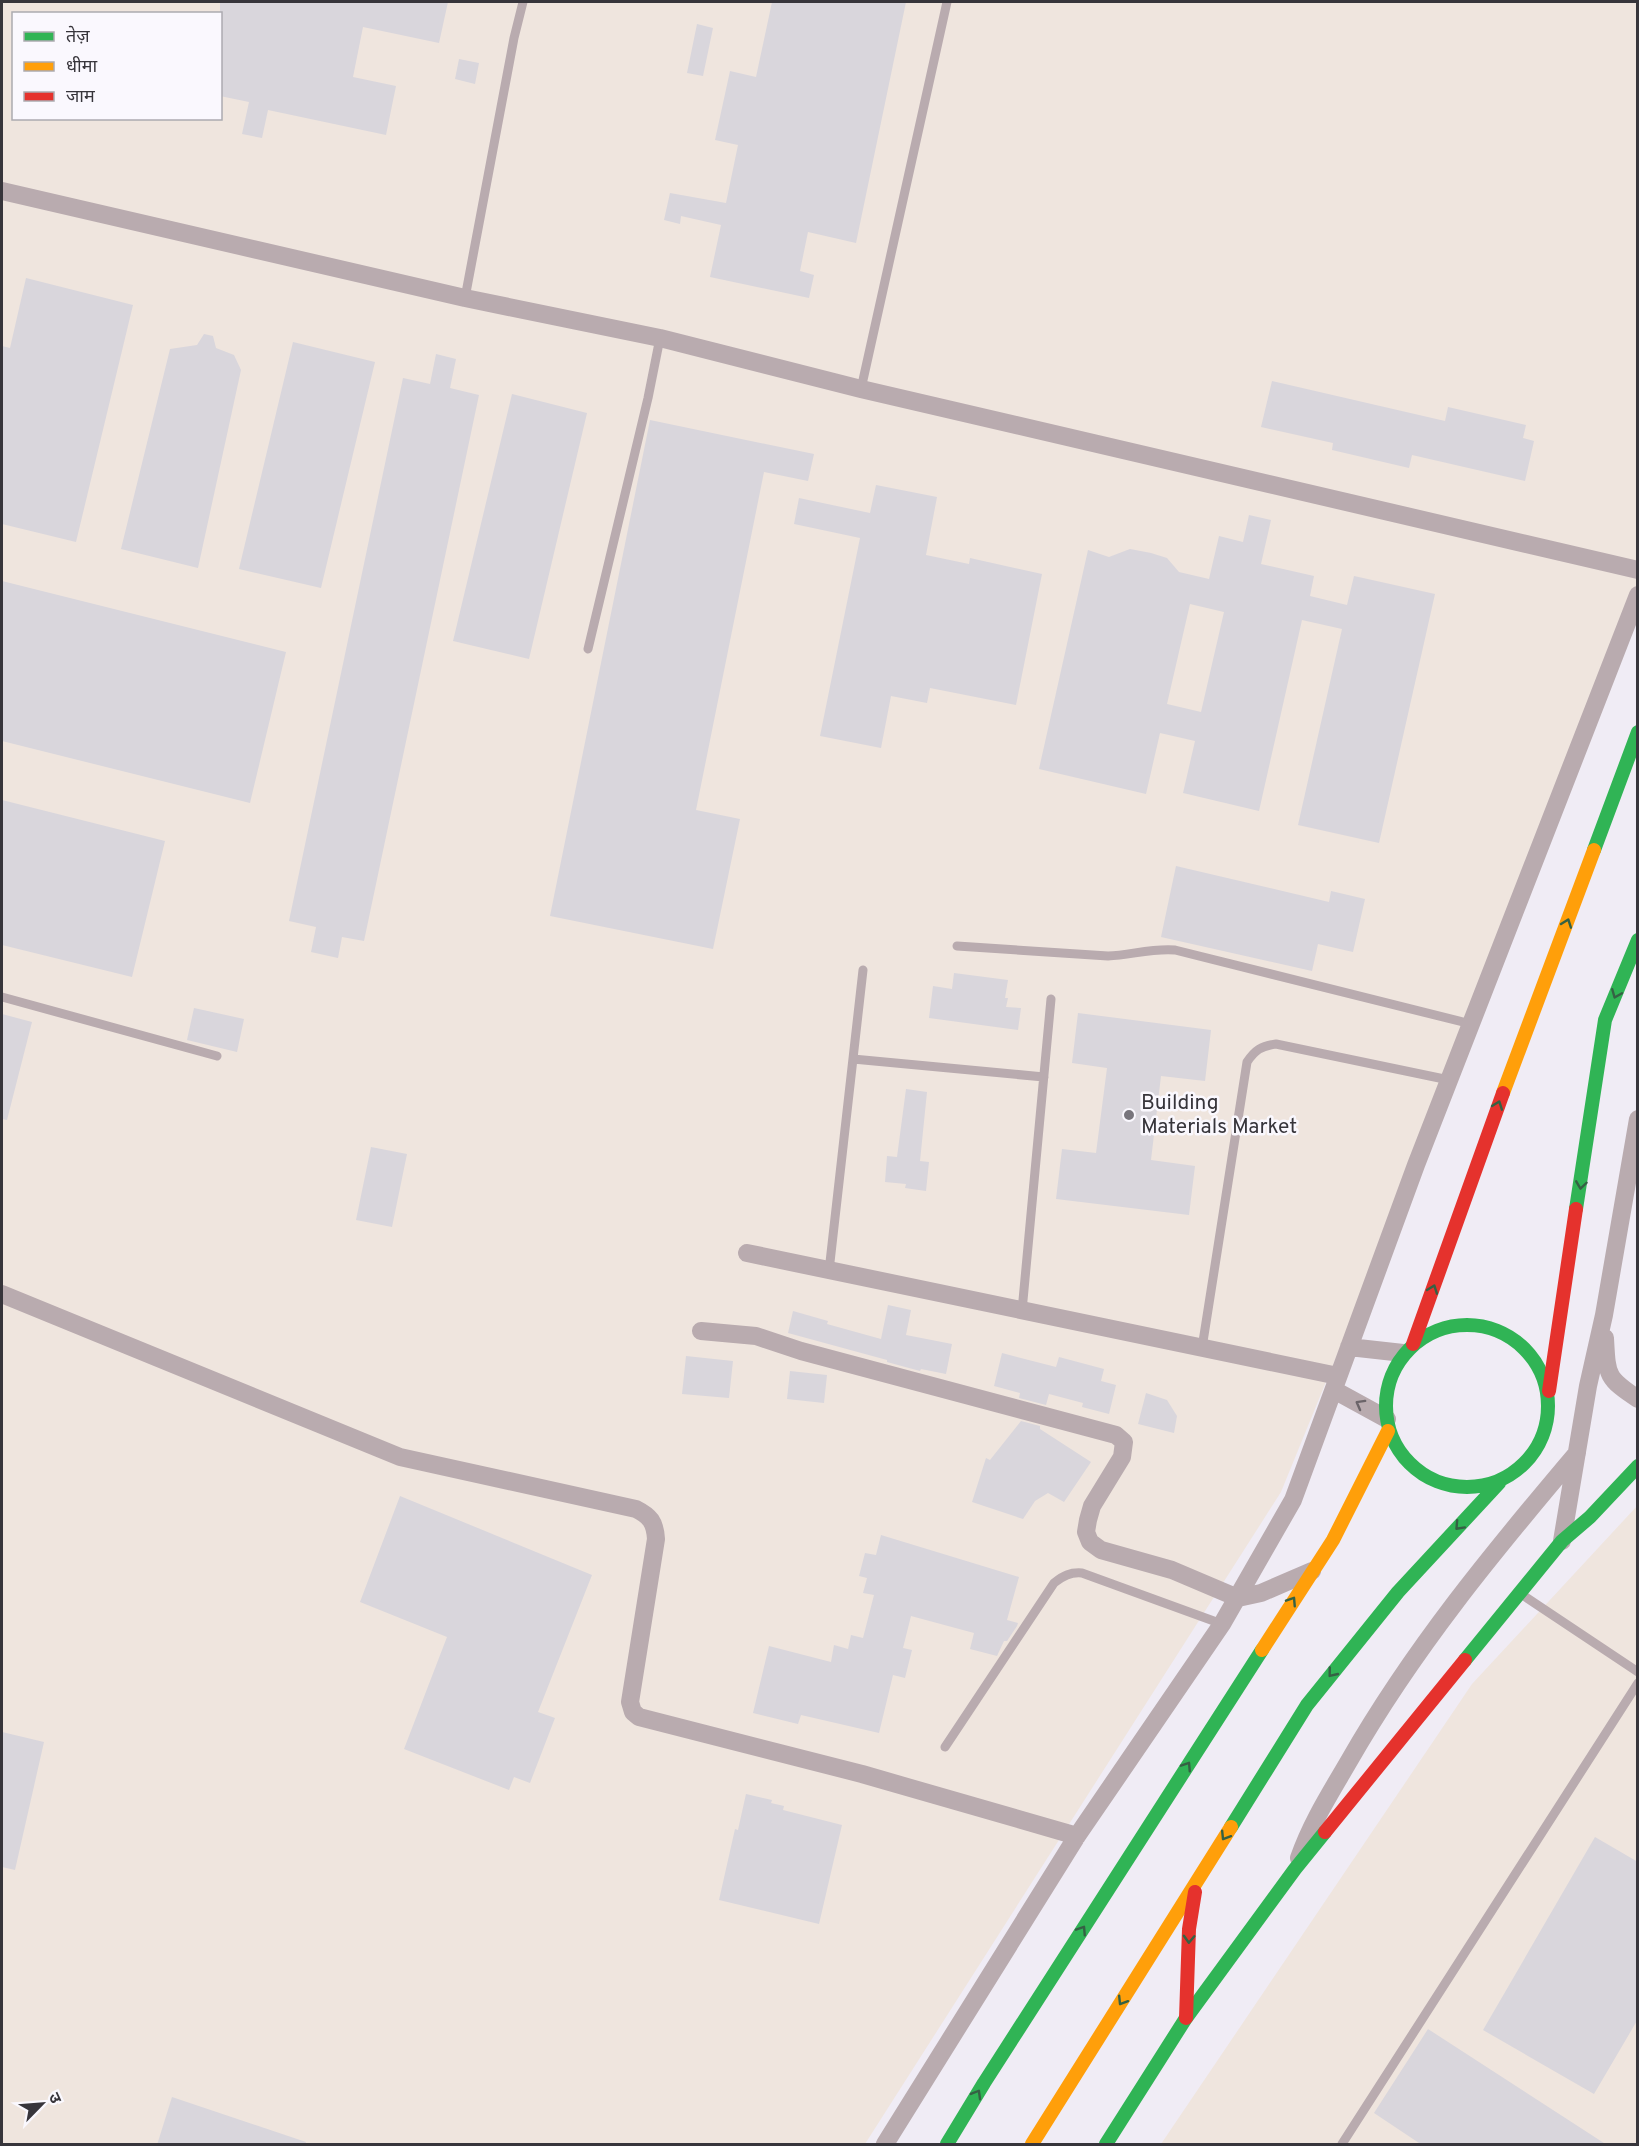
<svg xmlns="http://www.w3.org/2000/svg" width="1639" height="2146" font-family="Overpass,'Noto Sans Devanagari',sans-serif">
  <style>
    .industrial { fill: #efe5de; fill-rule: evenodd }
    .building { fill: #d9d6dc; fill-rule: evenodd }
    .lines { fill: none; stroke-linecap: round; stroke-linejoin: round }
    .lane { stroke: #b9abaf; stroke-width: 9 }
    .street { stroke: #b9abaf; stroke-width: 18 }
    .fast { stroke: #30b455; stroke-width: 14 }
    .slow { stroke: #ff9f0a; stroke-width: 14 }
    .jam { stroke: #e5322d; stroke-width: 14 }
    .oneway { stroke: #356144 }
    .oneway2 { stroke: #6b6469 }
    .poi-dot { fill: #78757c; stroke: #faf8fe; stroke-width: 2 }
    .labels { text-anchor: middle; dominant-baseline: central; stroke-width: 5; stroke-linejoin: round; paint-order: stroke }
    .poi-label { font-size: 21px; fill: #37353b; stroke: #faf8fe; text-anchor: start }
  </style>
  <rect width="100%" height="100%" fill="#f0ecf5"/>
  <path class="industrial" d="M2,2H1637V607L1580,760L1281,1492L865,2144H2ZM14,14H220V118H14Z
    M1637,1506V2144H1161L1472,1684Z"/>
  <path class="building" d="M220,2H448L439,43L363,27L353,77L396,86L386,135L268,110L262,138L242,134L249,102L220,96Z
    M772,2H906L856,243L808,232L800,271L814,275L809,298L710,277L721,225L681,216L680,224L664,220L670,193L726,203L738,145L715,140L730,71L756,77Z
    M697,24L713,28L703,76L687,73Z
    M459,59L479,63L475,84L455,79Z
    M26,278L133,305L76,542L2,524V346L10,348Z
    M204,334L213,336L216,348L234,355L241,370L198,568L121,549L170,349L197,345Z
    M293,342L375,362L321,588L239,569Z
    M436,354L456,359L450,388L479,395L364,941L342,937L338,958L311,952L316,927L289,921L403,378L430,384Z
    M1272,381L1445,421L1448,407L1526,425L1523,438L1534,441L1525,481L1412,455L1409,468L1332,450L1333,443L1261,427Z
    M512,394L587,413L529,659L453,641Z
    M650,420L814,454L808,481L764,472L696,810L740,819L713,949L550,916Z
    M876,485L937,497L926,555L969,564L970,558L1042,574L1016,705L930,688L927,703L891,696L881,748L820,736L860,538L794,524L799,498L870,513Z
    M1249,515L1271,520L1261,564L1314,576L1310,596L1347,605L1354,576L1435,594L1379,843L1298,825L1342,629L1302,620L1259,811L1183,793L1195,741L1160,733L1146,794L1039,769L1088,550L1109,557L1130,549L1151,553L1167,558L1179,572L1209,579L1219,536L1243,542ZM1190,604L1224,612L1201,712L1167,704Z
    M2,581L286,652L250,803L2,741Z
    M2,800L165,841L132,977L2,945Z
    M1176,866L1329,902L1331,891L1365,899L1353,952L1318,944L1312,971L1161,937Z
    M954,973L1008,980L1005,998H1008L1006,1007L1021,1008L1018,1030L929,1018L933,986L952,989Z
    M194,1008L244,1019L237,1052L187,1040Z
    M1078,1013L1211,1030L1205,1081L1161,1076L1151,1160L1195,1166L1189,1215L1056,1199L1062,1149L1096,1153L1107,1068L1072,1063Z
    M2,1014L32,1022L7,1120L2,1119Z
    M906,1089L927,1092L920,1161L929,1162L926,1191L905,1188L906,1184L885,1182L887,1156L897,1157Z
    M371,1147L407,1154L392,1227L356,1220Z
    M888,1305L911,1310L906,1335L952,1344L946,1374L921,1369L920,1371L887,1362V1360L788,1333L793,1311L828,1321L827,1324L881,1339Z
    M1002,1353L1056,1367L1059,1357L1104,1369L1101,1381L1116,1385L1109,1414L1082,1407L1083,1403L1049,1394L1046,1405L1019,1398L1020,1393L994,1386Z
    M686,1356L733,1361L729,1398L682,1394Z
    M790,1371L827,1375L824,1403L787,1399Z
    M1146,1393L1167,1400L1177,1416L1174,1433L1138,1424Z
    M1021,1421L1040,1426V1429L1091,1462L1064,1502L1048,1493L1035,1501L1023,1519L972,1502L986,1458L990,1460Z
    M400,1496L592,1575L538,1712L555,1718L530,1783L514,1777L509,1790L404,1749L447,1637L360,1602Z
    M881,1535L1019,1577L1007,1620L1018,1623L1017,1626L1007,1641H1004L997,1656L970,1649L974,1633L911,1616L903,1648L912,1650L905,1678L893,1675L879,1733L801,1715L798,1724L753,1713L769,1646L831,1662L834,1645L848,1649L851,1635L863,1638L874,1595L863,1593L867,1578L859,1576L865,1553L876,1555Z
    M2,1732L44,1742L15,1870L2,1867Z
    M746,1794L772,1800L771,1803L784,1806L783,1810L842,1825L819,1924L719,1900L735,1829L738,1830Z
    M1595,1837L1638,1862V2019L1594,2094L1483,2030Z
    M1428,2029L1607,2145H1422L1374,2113Z
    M172,2097L306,2142L305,2145H157Z"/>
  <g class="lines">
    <path class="lane" d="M465,298L514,38L523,2
      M861,389L947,2
      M588,649L648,398L660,338
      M957,946L1108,956C1131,955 1152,948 1175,950L1471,1024
      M2,997L217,1056
      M853,1059L1044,1077
      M829,1271L863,970
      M1022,1311L1051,999
      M1202,1348L1247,1062C1255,1050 1261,1046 1276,1044L1449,1080
      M1521,1594L1638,1672
      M945,1747L1054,1583C1063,1576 1070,1572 1082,1573L1222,1624
      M1342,2144L1638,1683"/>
    <path class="street" d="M2,191L465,298L660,338L861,389L1638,570
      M747,1253L1338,1376
      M2,1294L400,1457L636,1509C650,1516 655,1522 656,1539L630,1702L633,1712L639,1717L862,1774L1077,1836
      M701,1331L756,1336L801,1351L1116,1435L1124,1442L1122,1457L1092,1506L1088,1520L1086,1532L1090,1542L1101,1550L1172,1570L1238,1598L1261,1593L1312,1571
      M1605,1338C1607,1375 1606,1378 1638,1399
      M1349,1347L1403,1353
      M1334,1390L1387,1419
      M1562,1541L1588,1386L1604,1315L1638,1119
      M1299,1858C1311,1823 1331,1792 1349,1761C1413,1649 1494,1551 1577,1453
      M885,2144L1077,1836L1222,1624L1293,1500L1416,1165L1638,595"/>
    <path class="fast" d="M1594,850L1638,732
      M1576,1209L1605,1020L1638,940
      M1386 1406a81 81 0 1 1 162 0a81 81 0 1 1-162 0Z
      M1465,1660L1562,1541L1590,1517L1638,1466
      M1231,1827L1307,1705L1398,1592L1499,1483
      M947,2144L984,2083L1262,1650
      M1106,2144L1186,2018L1295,1869L1325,1832"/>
    <path class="slow" d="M1503,1093L1594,850
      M1262,1650L1333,1540L1388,1431
      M1032,2144L1231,1827"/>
    <path class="jam" d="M1413,1344L1503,1093
      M1549,1391L1576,1209
      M1325,1832L1465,1660
      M1186,2018L1189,1929L1195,1892"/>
  </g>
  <defs><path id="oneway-chevron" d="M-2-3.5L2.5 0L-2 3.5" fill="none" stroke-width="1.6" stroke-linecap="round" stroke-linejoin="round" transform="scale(1.5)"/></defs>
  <g class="oneway">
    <use href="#oneway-chevron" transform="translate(1567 923) rotate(-70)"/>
    <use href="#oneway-chevron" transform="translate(1616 994) rotate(112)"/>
    <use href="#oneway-chevron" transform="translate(1498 1105) rotate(-70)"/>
    <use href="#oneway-chevron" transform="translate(1581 1185) rotate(98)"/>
    <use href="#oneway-chevron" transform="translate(1433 1289) rotate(-70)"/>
    <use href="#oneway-chevron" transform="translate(1459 1526) rotate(133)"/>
    <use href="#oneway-chevron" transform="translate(1292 1601) rotate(-57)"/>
    <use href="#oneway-chevron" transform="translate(1332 1673) rotate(129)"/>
    <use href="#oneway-chevron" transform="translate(1187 1766) rotate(-57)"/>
    <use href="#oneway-chevron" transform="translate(1225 1836) rotate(122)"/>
    <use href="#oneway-chevron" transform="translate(1082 1930) rotate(-57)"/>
    <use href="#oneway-chevron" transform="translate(1189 1939) rotate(92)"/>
    <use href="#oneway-chevron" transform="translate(1122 2001) rotate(122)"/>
    <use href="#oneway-chevron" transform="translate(977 2094) rotate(-60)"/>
  </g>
  <use class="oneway2" href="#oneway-chevron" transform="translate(1360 1404) rotate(-151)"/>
  <circle class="poi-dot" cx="1129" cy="1115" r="6"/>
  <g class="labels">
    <g class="poi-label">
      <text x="1141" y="1103">Building<tspan x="1141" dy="24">Materials Market</tspan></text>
    </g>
  </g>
  <rect width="1639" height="2146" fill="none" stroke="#37353b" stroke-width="6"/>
  <rect x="12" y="12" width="210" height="108" fill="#faf8fe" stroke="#acaab0" stroke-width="1.5"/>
  <rect x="24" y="32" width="30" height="9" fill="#30b455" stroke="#acaab0" stroke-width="1.5"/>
  <text x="66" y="42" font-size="18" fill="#37353b">तेज़</text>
  <rect x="24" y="62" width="30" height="9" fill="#ff9f0a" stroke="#acaab0" stroke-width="1.5"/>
  <text x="66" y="72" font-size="18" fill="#37353b">धीमा</text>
  <rect x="24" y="92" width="30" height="9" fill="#e5322d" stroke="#acaab0" stroke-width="1.5"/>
  <text x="66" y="102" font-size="18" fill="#37353b">जाम</text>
  <g transform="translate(42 2104) rotate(65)" stroke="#faf8fe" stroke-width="4.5" paint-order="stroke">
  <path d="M0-4.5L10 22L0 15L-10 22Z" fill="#37353b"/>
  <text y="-9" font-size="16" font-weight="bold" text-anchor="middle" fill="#37353b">उ</text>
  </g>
</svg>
